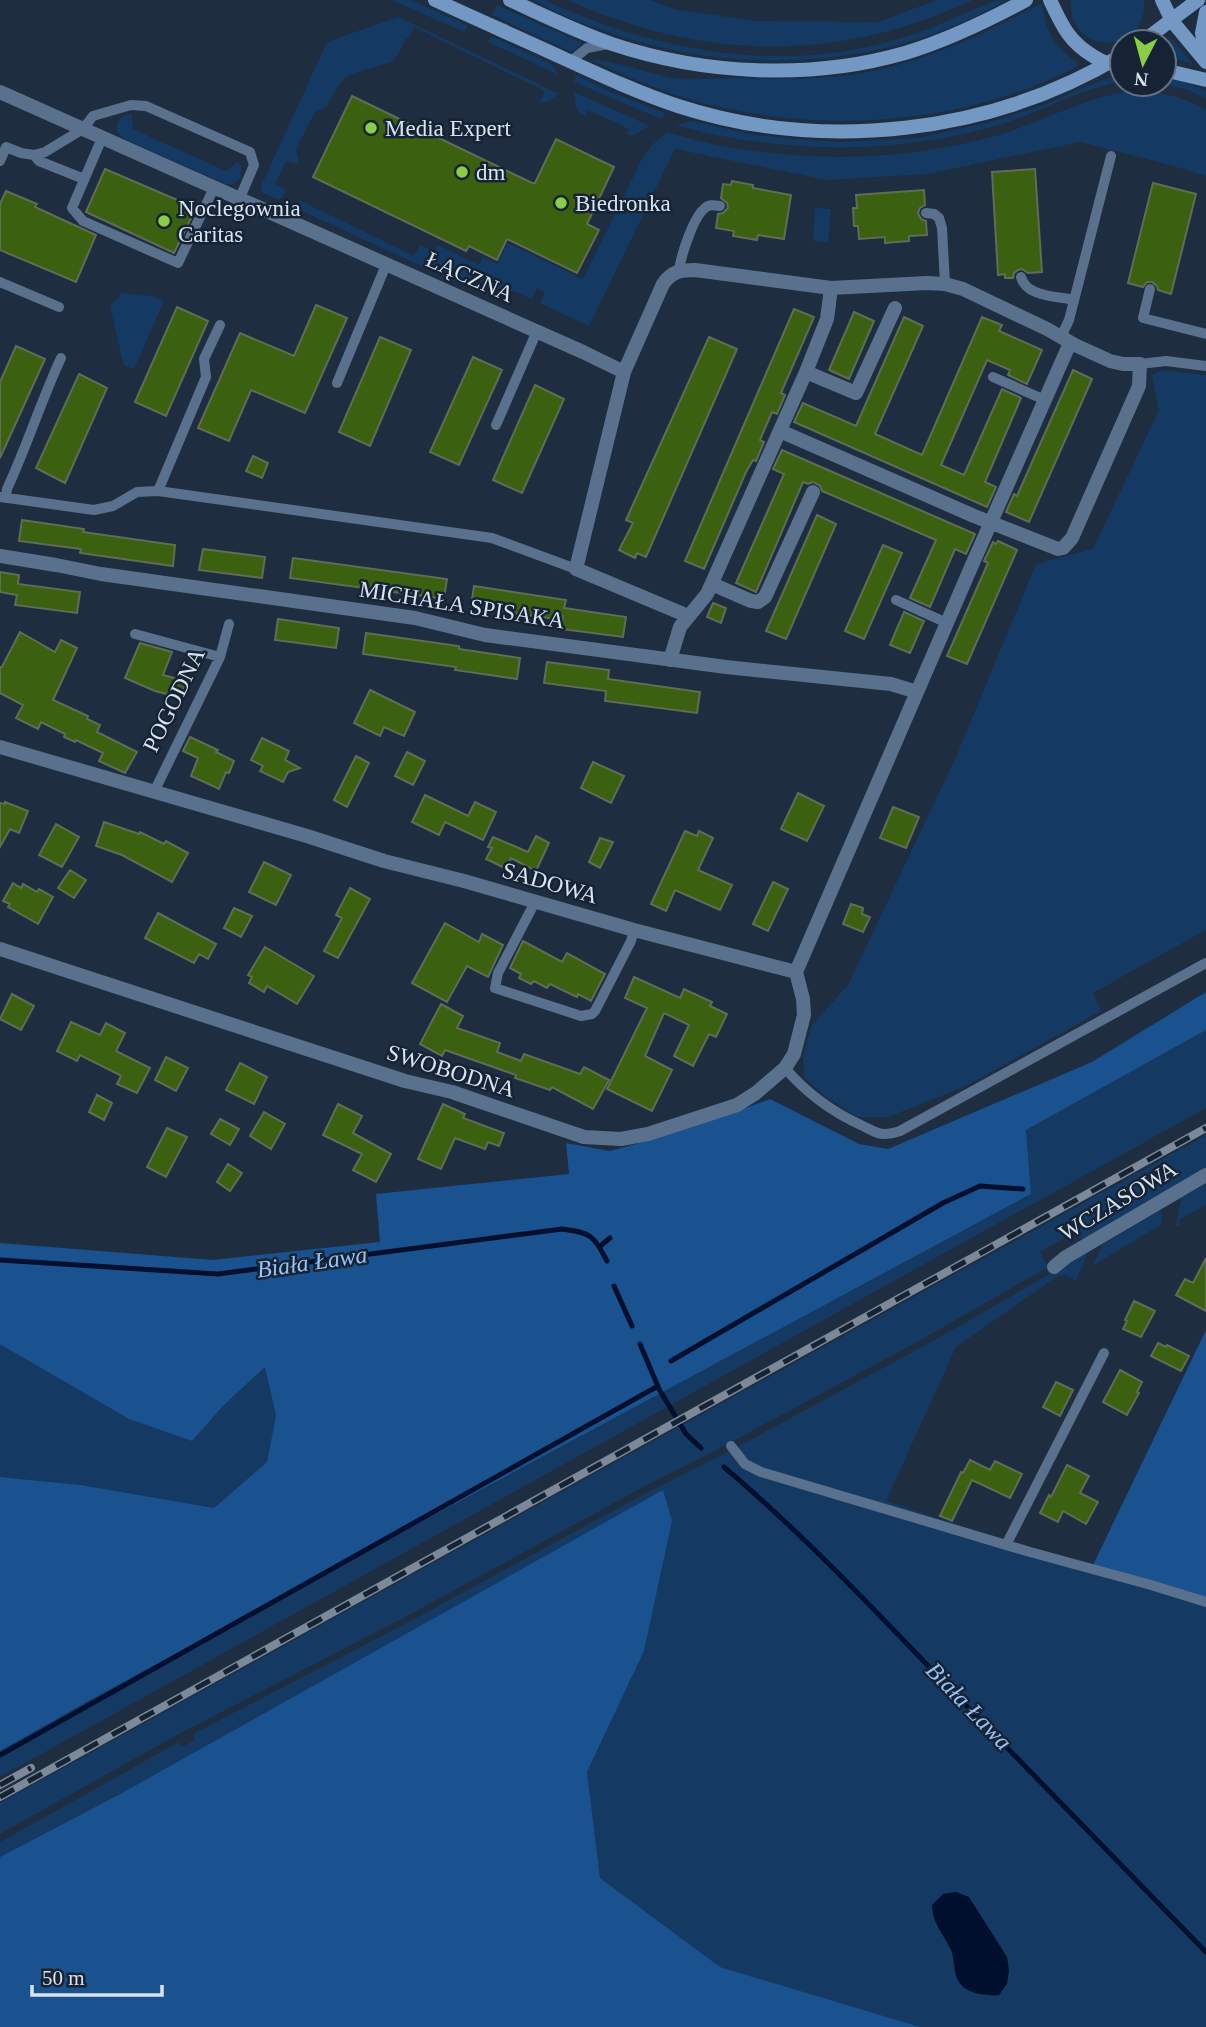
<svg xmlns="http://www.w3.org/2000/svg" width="1206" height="2027" font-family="Georgia,serif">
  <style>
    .green { fill: #143a63 }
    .forest { fill: #19528e }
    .water { fill: #000f2d }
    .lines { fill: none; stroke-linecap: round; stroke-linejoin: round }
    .stream { stroke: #000f2d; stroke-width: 5 }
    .building { fill: #3b6010; stroke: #606d56; stroke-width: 2 }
    .lane { stroke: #5a718d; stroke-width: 10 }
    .street { stroke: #5a718d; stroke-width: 14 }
    .secondary { stroke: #7398c4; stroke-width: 14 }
    .rail-casing { stroke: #7d8998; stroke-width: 8 }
    .rail { stroke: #152335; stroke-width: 5; stroke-dasharray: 16; stroke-linecap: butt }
    .poi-dot { fill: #8bce46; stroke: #152335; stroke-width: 2.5 }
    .labels { text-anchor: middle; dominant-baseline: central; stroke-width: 5; stroke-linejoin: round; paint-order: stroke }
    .poi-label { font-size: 23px; fill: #d9e3ef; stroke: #152335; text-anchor: start }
    .street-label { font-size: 23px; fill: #d9e3ef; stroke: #152335 }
    .water-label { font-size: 24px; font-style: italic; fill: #97c2f5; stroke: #152335 }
  </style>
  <rect width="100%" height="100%" fill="#1e2d3f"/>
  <path class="green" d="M392,0H411L468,26L464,32Z
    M534,0H544C652,50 775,74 891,41C916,35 938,25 961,15C977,9 989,0 1006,0C889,69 741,77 613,34C587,25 558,15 534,0Z
    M568,0H649L678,10L757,21L878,22L937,0H972C839,63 702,61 568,0Z
    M1071,0H1144C1149,56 1066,57 1071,0Z
    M1039,4L1042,5C1047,34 1054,45 1077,63V67C958,127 812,136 685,98C653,88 622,74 591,60C601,57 660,77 679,79C698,80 718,78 738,78C775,79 812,80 850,75C918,65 979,37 1039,4Z
    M497,5L582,43L572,52L492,15Z
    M398,17L559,94L549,101L540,103L545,91L414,27L408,39L406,38L398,55L391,62L348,75L339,84L327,106L315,112L296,149L299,162L298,164L286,161L275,184L285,189V193L279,200L263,193L261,186L327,42Z
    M491,36L551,64L559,75L488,42Z
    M1170,39L1173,40L1193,64L1164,56V43Z
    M576,75L613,93L665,113L661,119L574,82Z
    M1122,76V82C1081,88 1041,112 1002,124C898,155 780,155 676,125L692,121L754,135L804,140L839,142L918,138L994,121L1043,105L1102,80Z
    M1164,77C1179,80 1192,84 1206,91V99L1189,90L1164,84Z
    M574,92L650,126L632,136L627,134L629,129L588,110L585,116C575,112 575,102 574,92Z
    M1125,92C1154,90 1181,95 1206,110V176L1170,165L1080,142L927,174L827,180L675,149L589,326L540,303L545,292L537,288L532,299L515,292L462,285L298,209L299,200L414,256L420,245L434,252L438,245L479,265L483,257L497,264L508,243L583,279L641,161L652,145L667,132C771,164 894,165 999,135C1041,122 1082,99 1125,92Z
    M132,114L133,129L226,171L237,162L241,166V178L232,185L226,184L124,139L117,132C116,121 121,115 132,114Z
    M815,208L831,209L828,242L813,241Z
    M122,293L148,296L150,295L164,301L134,369L124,366L110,306Z
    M1163,370L1206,375V930L1093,993L1101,1011L966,1086L888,1117H857L822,1094L804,1077L803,1055L812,1025L848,985L956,757L1036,564L1093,549L1159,410L1152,375Z
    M1206,1030V1108L0,1777V1751L90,1700L1031,1194L1026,1130Z
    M1206,1135V1168L1085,1238L1080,1239L1073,1233L1040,1252L1048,1267L919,1341L711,1453L645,1486L409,1615L177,1735L0,1834V1803Z
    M1206,1184V1205L1180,1219L1179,1226H1176L1181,1198Z
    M1161,1210L1162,1219L1160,1225L1092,1266L1103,1244Z
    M1088,1252L1076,1281L1065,1275H1059L956,1347L886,1501L1003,1540L1206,1597V2027H920L720,1967L600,1878L587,1772L644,1651L122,1793L0,1857V1842L179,1742L182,1747L195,1740L193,1734L403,1625L635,1499L729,1451L740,1452L739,1446L931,1342Z
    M0,1345L3,1346L129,1419L192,1441L223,1406L266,1366L276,1415L267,1462L214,1508L81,1485L0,1477Z"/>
  <path class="forest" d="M1206,992V1030L1026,1130L1031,1194L90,1700L0,1751V1477L81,1485L214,1508L267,1462L276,1415L265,1367L223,1406L192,1441L129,1419L3,1346L0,1345V1243L213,1260L380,1242L376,1194L569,1174L566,1143L610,1151L647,1141L738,1111L770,1099L859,1144L888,1149L1092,1062Z
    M1206,1330V1597L1093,1565Z
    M663,1490L672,1521L644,1651L587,1772L600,1878L720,1967L920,2027H0V1857L122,1793Z"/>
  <path class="water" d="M956,1892L969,1897L1007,1957L1009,1971L1007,1984L999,1995C987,1996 966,1994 959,1982C953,1973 955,1959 951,1950C943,1933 933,1925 932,1905L943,1894Z"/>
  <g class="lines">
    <path class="stream" d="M599,1247L610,1238
      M0,1260L218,1274L562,1229C592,1233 593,1235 607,1261
      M614,1286L632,1326
      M640,1344L659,1389L686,1434L701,1448
      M671,1361L943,1203L980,1186L1023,1189
      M724,1467C816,1545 897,1634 980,1720C1055,1798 1131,1875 1206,1952
      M0,1755L658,1386"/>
  </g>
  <path class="building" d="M352,96L532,183H535L556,139L614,167L587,224L599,230L577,273L507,239L497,260L469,246L466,251L313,177Z
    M105,169L196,208L174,253L86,212Z
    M1035,169L1042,272L1028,273L1022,269L1018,270L1014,273L1013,278H1005V274L998,275L992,172Z
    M732,181L753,185V188L791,195L784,239L758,235L757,240L733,236L734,231L716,228L718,214L723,213L728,208L727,203L721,198L723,184L731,185Z
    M1153,183L1196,194L1171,294L1158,290L1157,286L1152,282H1147L1143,287L1128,283Z
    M924,190L925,205L920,208L918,213L921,219L926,221L927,235L909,236V241L885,243V237L859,239L858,226H854L853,208H857L856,195Z
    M6,191L37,204L35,207L96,235L76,282L0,250V204Z
    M316,305L347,318L305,413L251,390L229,441L198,428L240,333L294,356Z
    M177,307L208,321L166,416L135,402Z
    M794,309L814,317L781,393L785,395L777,414L772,412L760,440L764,442L756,461L753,460L746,472L704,569L685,561Z
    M854,312L874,321L849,379L829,370Z
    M904,317L923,326L875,434L922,455L982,317L1002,325L999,331L1042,350L1027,384L1008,375L1010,370L987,360L941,465L964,475L1002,389L1021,398L985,482L996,487L987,507L794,422L803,403L856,426Z
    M380,337L411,350L370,446L339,432Z
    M709,337L737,349L646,557L637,553L635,558L619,550L633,523L626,520Z
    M16,346L45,359L0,458V382Z
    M473,357L502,370L459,465L430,452Z
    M1073,370L1092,379L1029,522L1006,512L1014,494L1017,496Z
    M79,374L107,388L65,483L36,468Z
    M535,385L564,399L522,493L493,480Z
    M782,450L975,534L966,554L955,549L930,607L910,598L936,540L822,491L820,486L813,482L808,484L803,482L756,592L736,583L784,474L773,469Z
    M253,456L268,463L262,478L246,471Z
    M817,515L836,524L786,639L766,631Z
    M22,520L84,529L83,532L175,545L173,566L80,553L81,549L19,541Z
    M998,541L1017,550L967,664L947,656L988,563L984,561L993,542L996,544Z
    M883,545L902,553L864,639L845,631Z
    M203,549L265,557L262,578L199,570Z
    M293,558L447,579L444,599L290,578Z
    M0,572L19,575L18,584L80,592L77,613L15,605L17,595L0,592Z
    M474,586L566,600L564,608L626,617L623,637L561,629L563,615L562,620L471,607Z
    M713,603L726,608L721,623L707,617Z
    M904,612L924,621L910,653L890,645Z
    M278,619L339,628L336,648L275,640Z
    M20,632L55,652L61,640L77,648L53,700L88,716L87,719L100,725L97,732L137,752L125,773L99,761L103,753L76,740L75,742L64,737L65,734L41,722L38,729L16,718L23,705L0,693V667H2L5,661Z
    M366,633L459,646V649L520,658L517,679L455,670L456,667L363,654Z
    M140,643L172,652L163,675L186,681L182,698L155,691L125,678Z
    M547,662L609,670L608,679L700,692L697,713L605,701L606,691L544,683Z
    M370,690L415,712L404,736L384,727L380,736L354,723Z
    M190,737L218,750L216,752L234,761L229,773L226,772L219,789L191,776L198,758L183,751Z
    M262,738L289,751L285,760L300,768L288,772L283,782L260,771L263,766L251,760Z
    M407,752L425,761L413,785L395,776Z
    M356,756L369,763L347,807L334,800Z
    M593,762L624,776L611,803L581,788Z
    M798,793L824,806L807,841L781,829Z
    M425,795L468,816L475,802L496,812L483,840L445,822L439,835L412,822Z
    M5,802L28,811L19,833L10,829L0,847V803L5,804Z
    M893,807L919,817L906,848L880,838Z
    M104,822L139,834L140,832L164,844L166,841L188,853L172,882L122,855L96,846Z
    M56,824L79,837L62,867L39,855Z
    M685,831L697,836L699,831L713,838L698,870L732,885L720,910L675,890L666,911L651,904Z
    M536,836L549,843L536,871L511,858L507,869L486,859L492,848L488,847L493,837L528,852Z
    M600,838L613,842L600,868L589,862Z
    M264,862L291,875L276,905L249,892Z
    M70,870L86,880L74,898L58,888Z
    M773,882L788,889L768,931L753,924Z
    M13,883L21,888L23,884L37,892L39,889L53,897L38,924L8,907L10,904L3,901Z
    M350,888L370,899L338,958L324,951L342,918L336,915Z
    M851,904L863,908L862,914L870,917L863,932L843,924Z
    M234,908L252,916L241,937L224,928Z
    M158,913L216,944L208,959L199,954L194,963L145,938Z
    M445,923L479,942L482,934L503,945L488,977L467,966L447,1002L412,983Z
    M523,941L562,962L567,953L605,974L591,1001L578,994L577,997L550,984L547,988L534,981L531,984L519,978L521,974L510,968Z
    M265,947L314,976L297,1004L267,986L264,992L249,983L252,977L248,975Z
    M634,977L680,998L684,989L712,1002L710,1006L727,1014L716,1037L709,1034L693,1066L674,1056L689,1025L664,1013L645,1056L672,1070L652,1111L607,1089L647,1008L625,998Z
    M12,994L34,1006L21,1030L0,1019Z
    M441,1004L463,1016L457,1028L500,1043L497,1052L521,1061L524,1054L580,1074L584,1067L609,1080L593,1109L552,1087L550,1090L515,1078L516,1075L445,1050L442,1056L420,1044Z
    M71,1022L100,1035L106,1023L125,1033L116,1051L150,1068L137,1093L117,1084L121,1076L118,1074L80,1055L77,1061L57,1051Z
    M166,1057L188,1068L176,1091L155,1080Z
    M240,1063L267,1077L254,1104L226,1090Z
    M97,1095L112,1103L104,1120L89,1112Z
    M338,1104L362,1116L353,1133L391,1154L376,1182L353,1170L362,1154L323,1135Z
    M443,1104L465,1114L463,1118L504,1133L499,1146L488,1142L485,1149L455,1138L441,1169L418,1159Z
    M264,1112L285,1124L271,1149L250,1136Z
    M220,1119L239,1129L230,1145L211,1134Z
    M167,1128L187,1137L166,1177L147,1167Z
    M228,1164L242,1173L230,1191L217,1182Z
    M1206,1258V1311L1176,1295L1185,1279L1193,1283Z
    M1134,1301L1155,1311L1141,1337L1123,1329L1127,1321L1125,1320Z
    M1158,1343L1166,1347L1167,1345L1189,1356L1181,1371L1151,1356Z
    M1120,1370L1142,1382L1137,1392L1139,1393L1127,1415L1103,1402Z
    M1056,1382L1073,1390L1060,1416L1043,1407Z
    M970,1460L990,1470L995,1461L1022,1474L1010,1498L972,1480L952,1521L948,1519L940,1516L961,1472L963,1473Z
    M1067,1465L1089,1476L1080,1493L1098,1502L1086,1524L1063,1511L1058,1522L1040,1513L1049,1495L1051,1497Z"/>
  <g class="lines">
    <path class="lane" d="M570,62L587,48L608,44
      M102,138L72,208L83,221L178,263L214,188
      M34,155L39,161L84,179
      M0,161L6,147L21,153L34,155L45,152L83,129L93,116L131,105L146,106L250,152L254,165L239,200
      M926,213L934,214L939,218L942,228L945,284
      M679,270C681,256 693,218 704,209C708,204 714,205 720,206
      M1021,277C1026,297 1057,296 1074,300
      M0,282L59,307
      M1150,289L1143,318L1206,334
      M1061,337L1069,320L1111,156
      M1140,364L1166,361L1206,366
      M993,377L1045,400
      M337,383L386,265
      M496,425L537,331
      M158,491L206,377L204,359L220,325
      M0,497L94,510L113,506L137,492L158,491L492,538L576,569
      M6,498L7,489C27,446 41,401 61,358
      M896,600L947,623
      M135,634L220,657
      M154,792L220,657L229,624
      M535,902L498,973L495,988L581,1016L592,1014L595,1011L631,941L634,930
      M785,1068C807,1094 832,1112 863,1126C870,1129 876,1134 884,1134C889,1134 894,1133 900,1131L1206,963
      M731,1446L745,1464L761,1472L1030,1552L1151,1585L1206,1602
      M1006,1545L1104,1353"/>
    <path class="street" d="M0,92L583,352L624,372
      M806,372L856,393L895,308
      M0,556L56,565L101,574L415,618L485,635L726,667L891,684L917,692
      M712,584L751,601L758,602L765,597L813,492
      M688,616L576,569L624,372L663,284C672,271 681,270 695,270L831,288L927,283L945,284L963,289L1047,329L1075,345L1110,361L1123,364H1140L1139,386L1072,538L1063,548L1058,549L974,516L780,431
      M670,660L680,627L707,594L806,372L827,319L831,288
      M0,747L307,836L384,861L464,881L634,930L796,972
      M0,949L405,1081L452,1092L584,1137L621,1139L648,1134L737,1105L756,1093L785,1068L794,1054L804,1015L803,999L796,972
      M796,972L972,565L1070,343
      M1054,1267L1066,1257L1206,1175"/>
    <path class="secondary" d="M435,0C478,20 522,39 565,59C602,76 639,93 678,106C823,153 991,134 1122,55
      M510,0C543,15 577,32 612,44C705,75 811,80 905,53C948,40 987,21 1026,0
      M1050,0C1062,25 1068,41 1093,56C1100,60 1106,64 1114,64
      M1162,0L1172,21L1206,62
      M1206,12L1202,33L1206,56
      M1142,42L1198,0
      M1164,70L1206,80"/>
    <g class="rail-casing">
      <path id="rail" d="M0,1785L31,1768
        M0,1797L1206,1128"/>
    </g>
    <use href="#rail" class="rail"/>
  </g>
  <g class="poi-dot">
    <circle cx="371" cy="128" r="7"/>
    <circle cx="462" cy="172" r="7"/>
    <circle cx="561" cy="203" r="7"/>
    <circle cx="164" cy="221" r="7"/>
  </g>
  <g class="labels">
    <g class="poi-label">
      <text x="385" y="128">Media Expert</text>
      <text x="476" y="172">dm</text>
      <text x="575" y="203">Biedronka</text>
      <text x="178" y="208">Noclegownia<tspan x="178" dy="26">Caritas</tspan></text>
    </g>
    <g class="street-label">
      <text transform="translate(470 277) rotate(24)">ŁĄCZNA</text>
      <text transform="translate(462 605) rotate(9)">MICHAŁA SPISAKA</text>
      <text transform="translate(174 700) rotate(-64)">POGODNA</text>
      <text transform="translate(550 883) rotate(16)">SADOWA</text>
      <text transform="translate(451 1071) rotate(17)">SWOBODNA</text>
      <text transform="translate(1118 1201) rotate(-31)">WCZASOWA</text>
    </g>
    <g class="water-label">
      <text transform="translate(312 1262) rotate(-8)">Biała Ława</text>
      <text transform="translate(969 1706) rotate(46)">Biała Ława</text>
    </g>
  </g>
  <g transform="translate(1143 63) rotate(186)"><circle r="33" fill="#152335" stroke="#63707f" stroke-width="2"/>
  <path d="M0-5L12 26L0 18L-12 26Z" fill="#8bce46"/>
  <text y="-10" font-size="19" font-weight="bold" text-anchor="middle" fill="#d9e3ef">N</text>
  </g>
  <path d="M32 1985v10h130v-10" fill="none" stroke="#d9e3ef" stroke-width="3.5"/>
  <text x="42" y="1985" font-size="21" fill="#d9e3ef" stroke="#152335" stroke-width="5" paint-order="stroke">50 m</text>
</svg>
